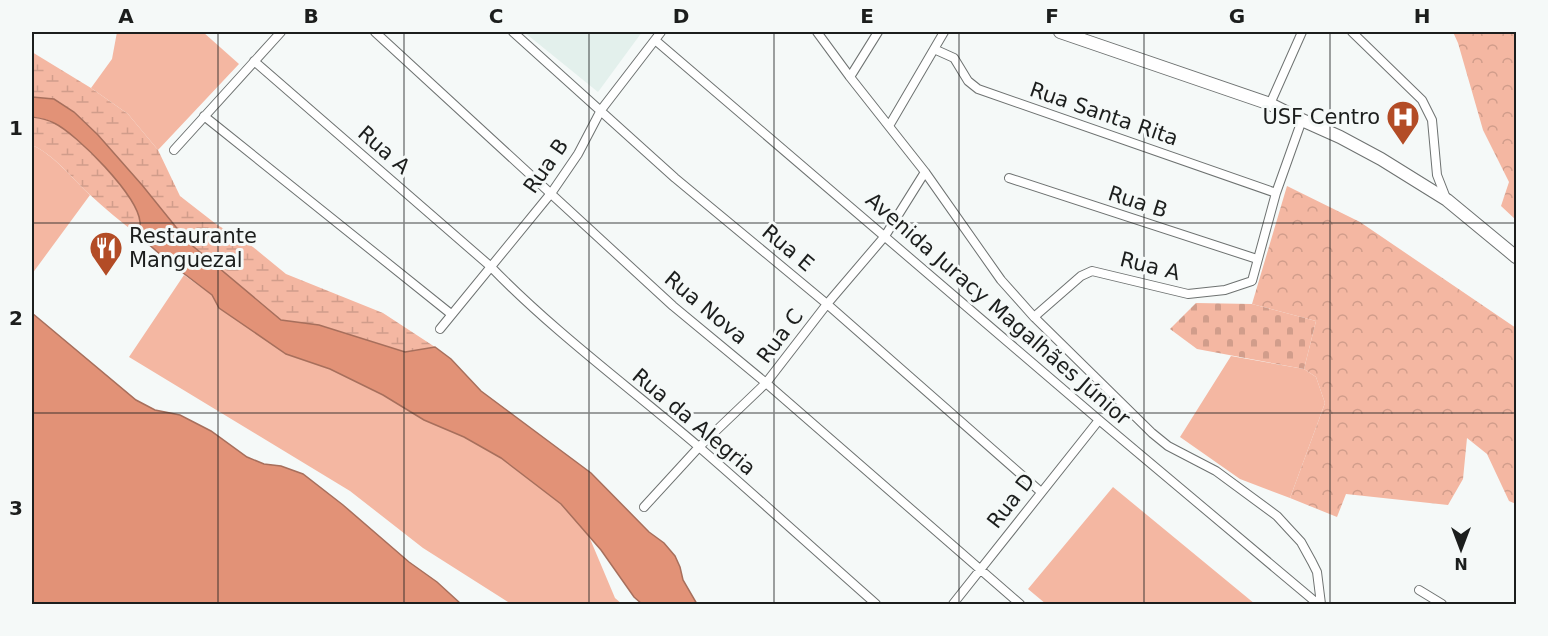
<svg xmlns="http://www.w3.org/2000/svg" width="1548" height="636" font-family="'DejaVu Sans',sans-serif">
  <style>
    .built { fill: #e3f0ec }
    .green { fill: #f4b7a2 }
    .forest { fill: url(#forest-crowns) }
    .wetland { fill: url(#wetland-marsh) }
    .cemetery { fill: url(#cemetery-stones) }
    .water { fill: #e29277; stroke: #a76f5c; stroke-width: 1.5 }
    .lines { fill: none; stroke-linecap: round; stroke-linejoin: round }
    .minor-casing { stroke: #6e7271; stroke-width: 10 }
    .primary-casing { stroke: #6e7271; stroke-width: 14 }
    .minor { stroke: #fff; stroke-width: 8 }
    .primary { stroke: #fff; stroke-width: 12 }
    .grid { fill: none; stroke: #1c1e1d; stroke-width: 1.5; stroke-opacity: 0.55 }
    .labels { text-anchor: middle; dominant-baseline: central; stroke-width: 6; stroke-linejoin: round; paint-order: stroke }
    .street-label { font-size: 21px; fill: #1c1e1d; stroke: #f5f9f8 }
    .poi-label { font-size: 21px; fill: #1c1e1d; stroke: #f5f9f8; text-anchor: end }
    .neatline { fill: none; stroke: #1c1e1d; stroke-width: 2 }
    .grid-label { font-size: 20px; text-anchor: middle; font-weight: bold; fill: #1c1e1d }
  </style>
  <defs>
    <pattern id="forest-crowns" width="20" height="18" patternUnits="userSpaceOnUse" patternTransform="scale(1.5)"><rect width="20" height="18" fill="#f4b7a2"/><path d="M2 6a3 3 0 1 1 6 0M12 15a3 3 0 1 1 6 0" fill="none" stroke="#d19d8b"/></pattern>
    <pattern id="wetland-marsh" width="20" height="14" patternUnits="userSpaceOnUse" patternTransform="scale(1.5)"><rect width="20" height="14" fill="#f4b7a2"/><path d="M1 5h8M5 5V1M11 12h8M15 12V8" fill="none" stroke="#d19d8b"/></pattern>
    <pattern id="cemetery-stones" width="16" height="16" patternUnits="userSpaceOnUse" patternTransform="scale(1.5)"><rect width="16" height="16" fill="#f4b7a2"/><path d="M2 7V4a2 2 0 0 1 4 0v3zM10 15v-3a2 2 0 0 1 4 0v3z" fill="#d19d8b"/></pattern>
  </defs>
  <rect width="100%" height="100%" fill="#f5f9f8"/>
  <path class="built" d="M524,32H642L598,92Z"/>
  <path class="green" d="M117,32H203L239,64L158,150L128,114L91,88L112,59Z
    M32,145C54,155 72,178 90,195L32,274Z
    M184,275L212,295L219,308L286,354L330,369L383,395L424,420L464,437L501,458L561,504L588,534L615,598L622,604H511L423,548L350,491L129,357Z
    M1231,356L1304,369L1316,377L1325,403L1290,498L1240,479L1180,437Z
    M1113,487L1255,604H1046L1028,589Z"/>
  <path class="forest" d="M1453,32H1516V220L1501,206L1509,182L1483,130L1458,43Z
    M1287,186L1360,222L1516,328V504L1509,501L1487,454L1467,438L1463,479L1448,505L1346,494L1337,517L1290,498L1325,403L1316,377L1304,369L1316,321L1252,304Z"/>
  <path class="wetland" d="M32,52L91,88L128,114L158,150L180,196L216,224L253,247L286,274L383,313L435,347L405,352L319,325L281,320L188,242L142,185L98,135L74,112L54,99L32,97Z
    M32,117C39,118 46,119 54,123C77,134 138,196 140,222C141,226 139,231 138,235C121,222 104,208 88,193C71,177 54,155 32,145Z"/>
  <path class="cemetery" d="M1196,303L1252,304L1316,321L1304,369L1197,349L1170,329Z"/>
  <path class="water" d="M32,97L54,99L74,112L98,135L142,185L188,242L281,320L319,325L405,352L435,347L451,359L481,391L591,473L649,532L664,543L675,556L680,567L683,580L697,604H642L634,597L601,550L561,504L501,458L464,437L424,420L383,395L330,369L286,354L219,308L212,295L170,263L138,235C139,231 141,226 140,222C138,196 77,134 54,123C47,119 39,118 32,117Z
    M32,313L136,400L155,410L180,415L211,431L247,457L264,464L281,466L303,474L343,505L409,562L437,582L461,604H32Z"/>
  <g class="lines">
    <g class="minor-casing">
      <path id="minor" d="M375,32L673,306L766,383L1020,604
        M513,32L675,178L827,304L1041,492
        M817,32L850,77L925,172L1001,280L1034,317L1152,433L1168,446L1216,471L1277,516L1288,528L1301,542L1312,562L1317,572L1321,604
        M1352,32L1422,100L1432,120L1437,175L1446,198
        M655,40L1099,420L1318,604
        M934,49L954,58L968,81L978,89L1276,193
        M254,61L490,266C554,332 629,387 699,447C759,499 817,552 876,604
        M850,77L878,32
        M1270,104L1302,32
        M204,116L451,314
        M889,126L944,32
        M174,150L281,32
        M1009,178L1257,259
        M1034,317L1081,276L1092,271L1188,294L1225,290L1252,281L1276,193L1302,120
        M440,329L552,192L578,154L601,110L661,32
        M644,507L699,447L766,383L827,304L885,236L925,172
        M1419,590L1442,604
        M953,604L1099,420"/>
    </g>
    <g class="primary-casing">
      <path id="primary" d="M1060,32L1270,104L1302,120L1340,137L1381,159L1447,200L1516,257"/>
    </g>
    <use href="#minor" class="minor"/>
    <use href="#primary" class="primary"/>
  </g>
  <path class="grid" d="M218,32V604M404,32V604M589,32V604M774,32V604M959,32V604M1144,32V604M1330,32V604M32,223H1516M32,413H1516"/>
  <defs>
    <g id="hospital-pin" transform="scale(1.725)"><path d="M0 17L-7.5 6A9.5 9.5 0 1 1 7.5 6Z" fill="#b34c26" stroke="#f5f9f8"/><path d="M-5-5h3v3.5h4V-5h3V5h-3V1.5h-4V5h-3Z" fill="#fff"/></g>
    <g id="restaurant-pin" transform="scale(1.725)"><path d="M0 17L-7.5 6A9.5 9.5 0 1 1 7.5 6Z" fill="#b34c26" stroke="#f5f9f8"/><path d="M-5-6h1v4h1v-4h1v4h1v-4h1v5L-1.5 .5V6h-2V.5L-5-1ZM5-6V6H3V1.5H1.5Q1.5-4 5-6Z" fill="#fff"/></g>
  </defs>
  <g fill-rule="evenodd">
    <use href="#hospital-pin" x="1403" y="117"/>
    <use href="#restaurant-pin" x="106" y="248"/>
  </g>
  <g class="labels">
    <g class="street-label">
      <text transform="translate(1104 114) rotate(19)">Rua Santa Rita</text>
      <text transform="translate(384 150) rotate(41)">Rua A</text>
      <text transform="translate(546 166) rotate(-55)">Rua B</text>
      <text transform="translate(1138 202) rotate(18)">Rua B</text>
      <text transform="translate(788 248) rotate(40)">Rua E</text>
      <text transform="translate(1150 266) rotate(14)">Rua A</text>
      <text transform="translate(706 308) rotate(40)">Rua Nova</text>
      <text transform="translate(998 309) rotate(41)">Avenida Juracy Magalhães Júnior</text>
      <text transform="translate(780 336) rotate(-53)">Rua C</text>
      <text transform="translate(694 422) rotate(40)">Rua da Alegria</text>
      <text transform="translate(1011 501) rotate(-52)">Rua D</text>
    </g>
    <g class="poi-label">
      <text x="1380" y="117">USF Centro</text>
      <text x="129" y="236" text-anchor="start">Restaurante<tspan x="129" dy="24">Manguezal</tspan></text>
    </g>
  </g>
  <rect width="1548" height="636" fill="none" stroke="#f5f9f8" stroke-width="66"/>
  <g transform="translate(1461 549) rotate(180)" stroke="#f5f9f8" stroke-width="4.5" paint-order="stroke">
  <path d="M0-4.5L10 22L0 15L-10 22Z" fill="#1c1e1d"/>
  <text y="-9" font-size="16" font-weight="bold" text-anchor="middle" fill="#1c1e1d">N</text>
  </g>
  <rect x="33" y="33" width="1482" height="570" class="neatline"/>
  <g class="grid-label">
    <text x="126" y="23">A</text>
    <text x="311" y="23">B</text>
    <text x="496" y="23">C</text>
    <text x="681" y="23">D</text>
    <text x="867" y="23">E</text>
    <text x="1052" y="23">F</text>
    <text x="1237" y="23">G</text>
    <text x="1422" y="23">H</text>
    <text x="16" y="135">1</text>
    <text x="16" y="325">2</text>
    <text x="16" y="515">3</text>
  </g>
</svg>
